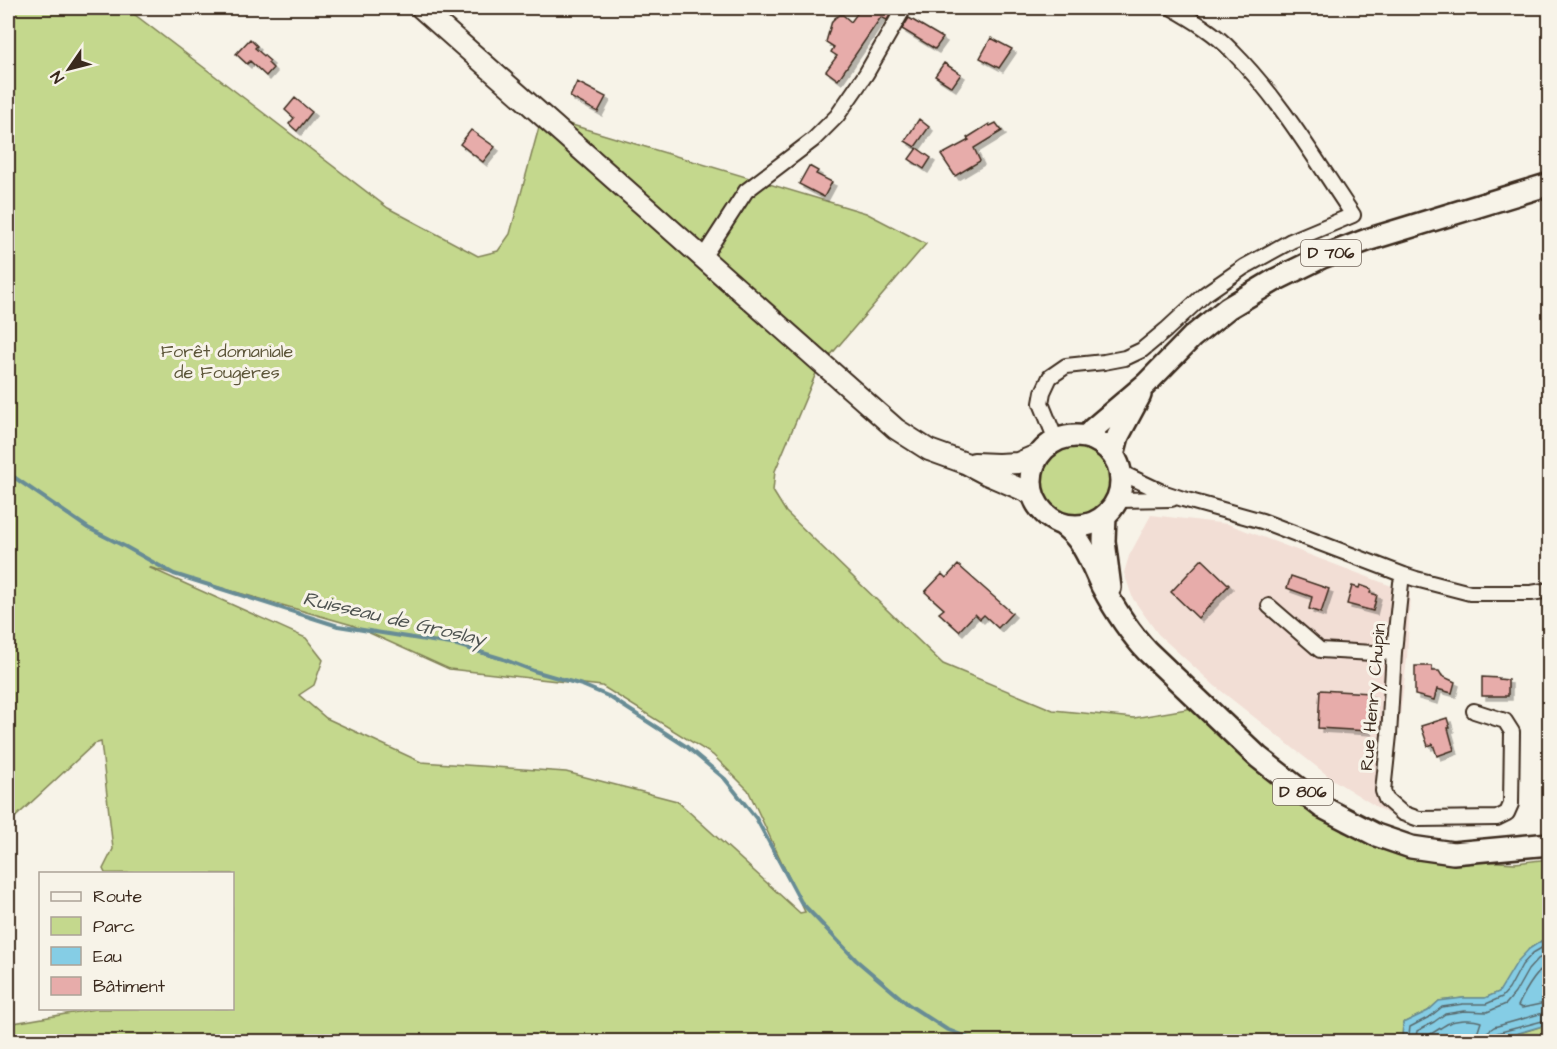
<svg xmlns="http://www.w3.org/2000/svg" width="1557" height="1049" font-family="'Architects Daughter',sans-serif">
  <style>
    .built { fill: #f2ded5 }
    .green { fill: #c4d88d; stroke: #808156; stroke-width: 1.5; fill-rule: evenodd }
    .water { fill: #85cde5; stroke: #678c95; stroke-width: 1.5 }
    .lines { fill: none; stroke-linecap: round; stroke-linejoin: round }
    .shore { stroke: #596b6e; stroke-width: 1.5 }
    .stream { stroke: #678c95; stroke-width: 4 }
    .building { fill: #e7acaa; stroke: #3b2a1e; stroke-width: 1.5; filter: url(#shadow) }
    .minor-casing { stroke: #3b2a1e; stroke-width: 18 }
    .secondary-casing { stroke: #3b2a1e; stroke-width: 24 }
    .primary-casing { stroke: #3b2a1e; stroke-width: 26 }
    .minor { stroke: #f7f3e8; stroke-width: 14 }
    .secondary { stroke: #f7f3e8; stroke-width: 20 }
    .primary { stroke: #f7f3e8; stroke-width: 21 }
    .labels { text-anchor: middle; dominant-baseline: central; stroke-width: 6; stroke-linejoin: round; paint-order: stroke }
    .shield { fill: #f7f3e8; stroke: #73665b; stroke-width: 1.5 }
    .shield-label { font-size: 16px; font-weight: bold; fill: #3b2a1e }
    .park-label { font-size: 18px; fill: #5d563a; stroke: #f7f3e8 }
    .street-label { font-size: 18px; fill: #3b2a1e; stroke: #f7f3e8 }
    .water-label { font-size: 20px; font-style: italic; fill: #4e5350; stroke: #f7f3e8 }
  </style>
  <defs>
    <filter id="shadow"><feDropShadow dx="4" dy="4" stdDeviation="0" flood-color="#0004"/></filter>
  </defs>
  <rect width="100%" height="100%" fill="#f7f3e8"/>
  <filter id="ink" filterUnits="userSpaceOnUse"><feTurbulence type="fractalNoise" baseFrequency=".0167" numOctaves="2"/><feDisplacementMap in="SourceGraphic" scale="12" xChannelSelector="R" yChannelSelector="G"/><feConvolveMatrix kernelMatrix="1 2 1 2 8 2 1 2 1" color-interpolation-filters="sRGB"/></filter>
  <g filter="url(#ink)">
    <path class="built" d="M1151,515L1228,524L1410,593L1407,659L1388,814L1332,779L1215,686L1158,634L1133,599L1124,573L1129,556Z"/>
    <path class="green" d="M8,8H126L388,208L478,256L498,251L510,234L542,116L866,213L926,244L817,371L775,471L773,491L786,512L943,664L1053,710L1134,718L1210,705L1343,832L1418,857L1515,863L1549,859V936L1529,949L1499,992L1485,998H1463L1439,1001L1428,1011L1403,1023L1402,1041H8V1024L95,1009L232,1008V874L105,873L103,869L113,849L101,742L94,744L8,824ZM148,567L352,625L449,669L602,686L713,755L748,790L805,912L800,913L677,801L566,772L421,762L326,718L299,695L314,685L323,660L306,638Z
      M1040 481a36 36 0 1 1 72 0a36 36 0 1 1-72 0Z
      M1549,1024V1041L1491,1042Z"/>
    <path class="water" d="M1549,936V1024L1491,1041H1402L1403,1023L1428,1011L1439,1001L1463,998H1485L1499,992L1517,962L1529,949Z"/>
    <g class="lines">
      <path class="shore" d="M1550,963C1535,972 1525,991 1518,1006L1522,1008L1550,1002
        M1408,1042L1410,1027L1431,1016L1442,1007L1463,1004H1486L1502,997L1509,989L1522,965L1533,953L1550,943
        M1415,1042L1417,1031L1434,1022L1445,1014L1464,1011L1487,1012L1506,1004L1515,993L1528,970L1538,959L1550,952
        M1424,1042L1426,1037C1433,1033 1440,1028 1447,1024C1456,1019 1473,1019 1481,1022L1477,1034L1476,1042
        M1485,1042L1487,1032L1494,1027L1550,1011
        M1493,1042L1494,1036L1497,1033L1550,1019"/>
      <path class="stream" d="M8,473L88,528L126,547L174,574L338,626L457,645L503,659L534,671L582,685L608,696L687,747L725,779L756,818L801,902L856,960L909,1005L946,1029L979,1042"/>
    </g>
    <path class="building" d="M861,8H890L893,9L887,20L881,17L838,80L826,71L837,56L831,52L834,47L826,42L832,21L836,17L840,15H843L851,22Z
      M909,18L943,38L935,49L902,29Z
      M991,38L1012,49L999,68L980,58Z
      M250,39L257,46L255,48L270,61L268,63L273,68L266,76L250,61L247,64L236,54Z
      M944,63L961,74L952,87L935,76Z
      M577,82L606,97L598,112L570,97Z
      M295,98L312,112L297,131L289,124L294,118L285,110Z
      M919,119L929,127L915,147L905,141Z
      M996,123L1002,131L974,148L980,161L955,176L941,155L969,140L967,138L989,124L990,126Z
      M471,130L495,147L483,162L460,144Z
      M917,148L931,158L924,169L909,159Z
      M809,166L818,171L816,174L832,182L824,197L799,184Z
      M1202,559L1229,585L1198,618L1171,592Z
      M958,565L1012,613L998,628L984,615L980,619L975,614L959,631L939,613L944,609L925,592L942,574L946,578Z
      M1291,576L1329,589L1321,613L1309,609L1312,597L1287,588Z
      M1360,585L1371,589L1370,593L1377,595L1373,611L1347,604L1352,586L1359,588Z
      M1415,666H1432V671H1439L1442,676L1455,682L1452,693L1437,689L1434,700L1415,695Z
      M1482,677L1499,678V679L1508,680V696H1482Z
      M1320,690L1370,693L1368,731L1318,728Z
      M1447,718L1450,728H1448L1454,750L1437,756L1433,744L1428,746L1421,726Z"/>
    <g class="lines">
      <g class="minor-casing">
        <path id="minor" d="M702,259L746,191L813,140L837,116L866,74L904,8
          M1056,440L1041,403L1043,392L1050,377L1066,366L1104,362L1125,358L1142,350L1166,330L1205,294L1244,267L1291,241L1353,215C1315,159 1280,99 1232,51C1215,33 1193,20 1172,8
          M1120,472L1162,492L1183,499L1262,521L1404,575L1401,583L1394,652L1389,735L1383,791L1386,799L1402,813L1419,819L1497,818L1507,813L1511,804L1512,732L1505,721L1474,711
          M1117,500L1172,499
          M1404,575L1416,579L1470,593H1531L1550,590
          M1269,606L1320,650L1373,653L1394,652"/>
      </g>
      <g class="secondary-casing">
        <path id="secondary" d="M421,8L896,429L929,450L965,463L986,474L1032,494
          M974,463L998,464L1018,463L1039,454"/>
      </g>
      <g class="primary-casing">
        <path id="primary" d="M1031 481a45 45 0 1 1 90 0a45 45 0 1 1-90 0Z
          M1087,436L1093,429L1146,384L1192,337L1228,308L1275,280L1322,257L1367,240L1550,184
          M1113,455L1118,436L1140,395
          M1105,516L1104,541L1110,588
          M1062,524C1067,528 1072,532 1076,537C1088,551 1094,570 1102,586C1115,610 1129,632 1147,651L1258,757L1322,807L1376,835L1411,847L1453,853L1550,844"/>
      </g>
      <use href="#minor" class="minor"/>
      <use href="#secondary" class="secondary"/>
      <use href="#primary" class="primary"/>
    </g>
  </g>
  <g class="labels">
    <g class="shield">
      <rect x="1301" y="240" width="60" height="26" rx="4.5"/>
      <rect x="1273" y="779" width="60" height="26" rx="4.5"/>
    </g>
    <g class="shield-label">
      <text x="1331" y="253">D 706</text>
      <text x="1303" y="792">D 806</text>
    </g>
    <g class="park-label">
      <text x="227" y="351">Forêt domaniale<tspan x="227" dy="21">de Fougères</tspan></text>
    </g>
    <g class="street-label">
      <text transform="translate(1373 697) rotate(-85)">Rue Henry Chupin</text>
    </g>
    <g class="water-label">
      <text transform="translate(394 619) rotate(13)">Ruisseau de Groslay</text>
    </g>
  </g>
  <rect width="1557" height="1049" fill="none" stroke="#f7f3e8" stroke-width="30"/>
  <rect x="15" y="15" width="1527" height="1019" fill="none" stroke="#3b2a1e" stroke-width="2" filter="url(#ink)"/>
  <rect x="39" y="872" width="195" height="138" fill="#f7f3e8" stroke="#aca397" stroke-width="1.5"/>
  <rect x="51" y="892" width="30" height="9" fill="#f7f3e8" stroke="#aca397" stroke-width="1.5"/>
  <text x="93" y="902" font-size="18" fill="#3b2a1e">Route</text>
  <rect x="51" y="917" width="30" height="18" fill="#c4d88d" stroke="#aca397" stroke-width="1.5"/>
  <text x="93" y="932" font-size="18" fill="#3b2a1e">Parc</text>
  <rect x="51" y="947" width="30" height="18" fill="#85cde5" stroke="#aca397" stroke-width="1.5"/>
  <text x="93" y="962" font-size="18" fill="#3b2a1e">Eau</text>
  <rect x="51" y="977" width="30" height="18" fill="#e7acaa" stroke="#aca397" stroke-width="1.5"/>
  <text x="93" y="992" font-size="18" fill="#3b2a1e">Bâtiment</text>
  <g transform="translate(69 69) rotate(235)" stroke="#f7f3e8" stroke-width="4.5" paint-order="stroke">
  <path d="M0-4.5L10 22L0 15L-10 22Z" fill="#3b2a1e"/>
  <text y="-9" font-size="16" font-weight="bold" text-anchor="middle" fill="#3b2a1e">N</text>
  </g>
</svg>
